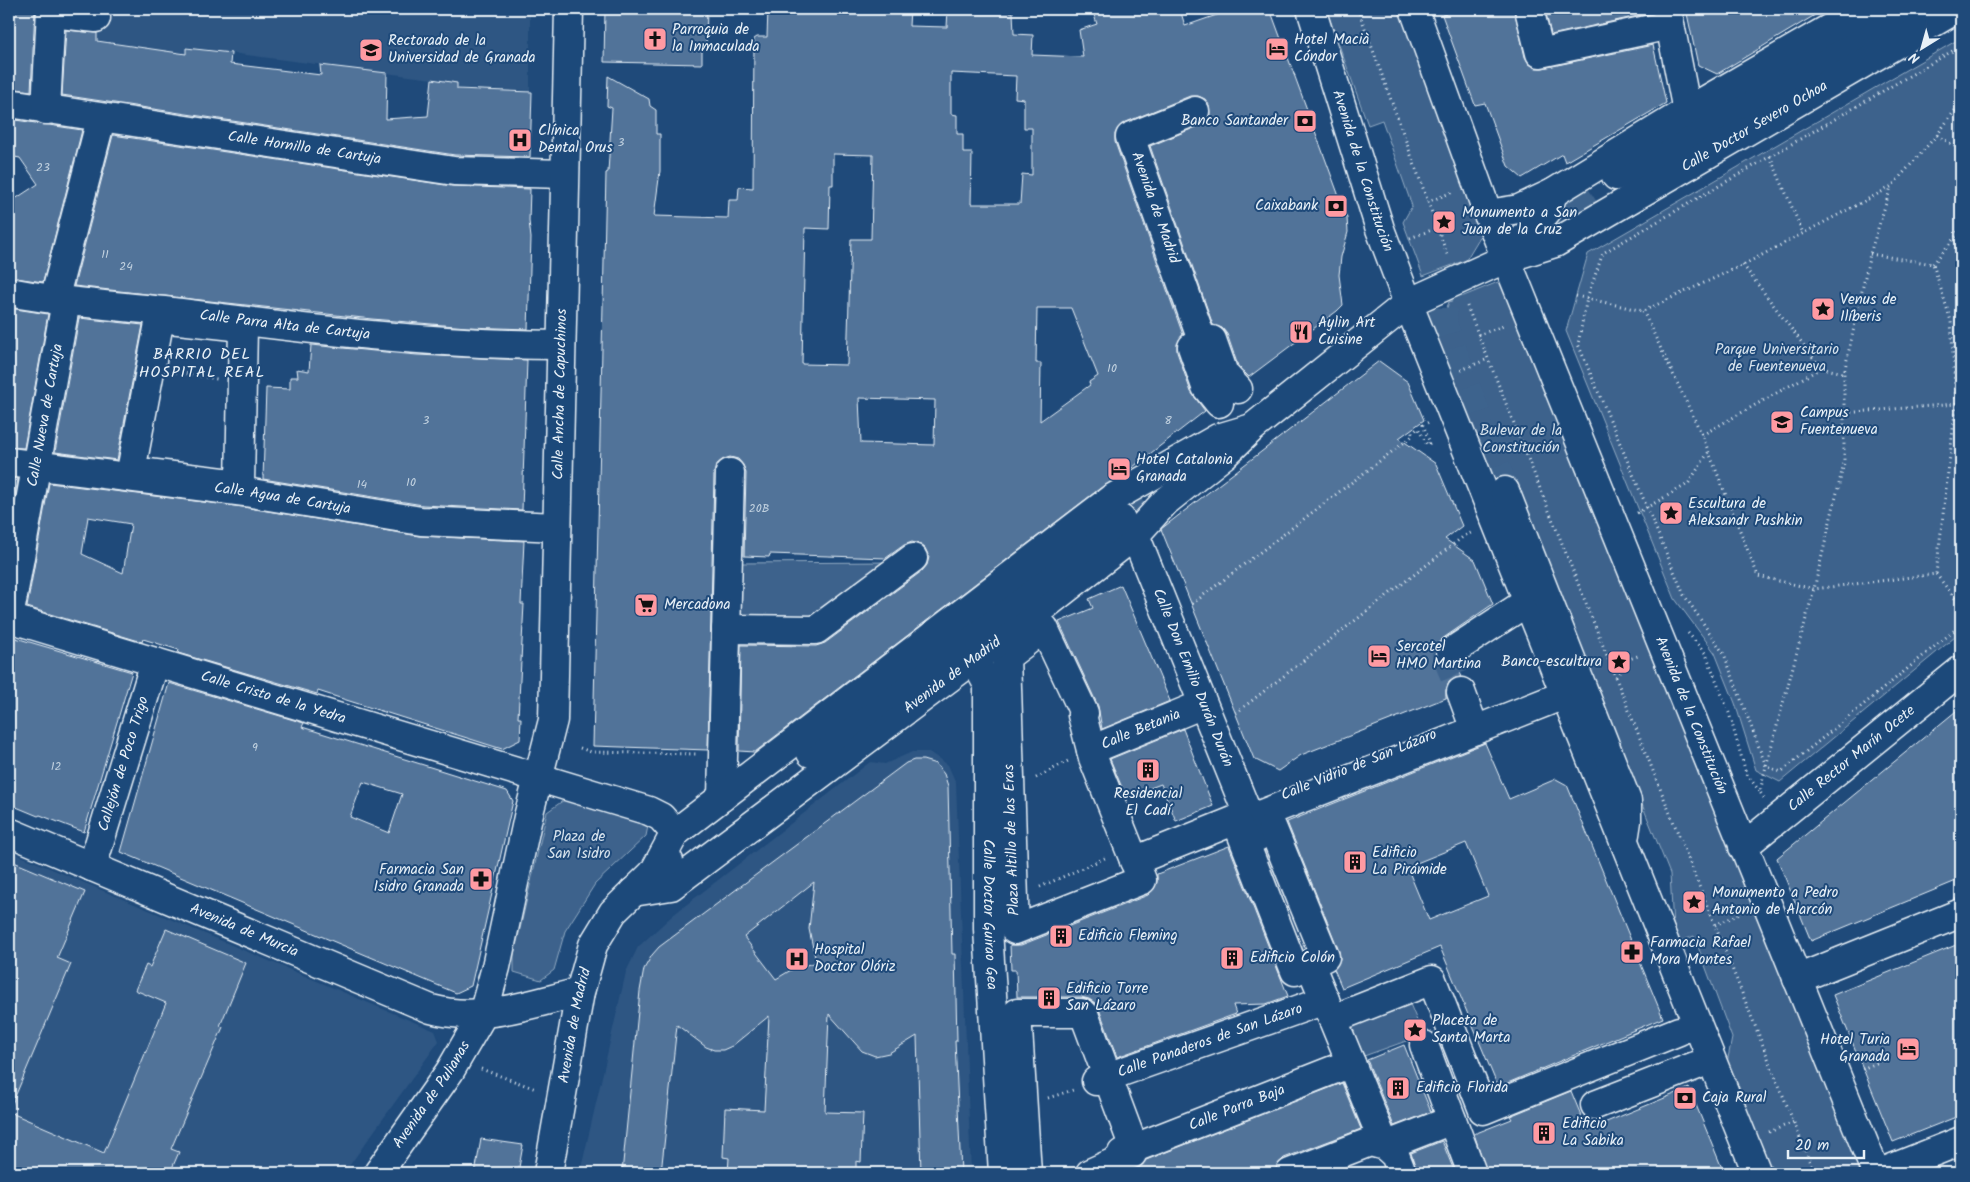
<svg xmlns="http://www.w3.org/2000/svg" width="1970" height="1182" font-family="Kalam,sans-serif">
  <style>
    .built { fill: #2e5683 }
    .green { fill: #3c628c; stroke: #92aac2 }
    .building { fill: #517399; stroke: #e8f1f8; fill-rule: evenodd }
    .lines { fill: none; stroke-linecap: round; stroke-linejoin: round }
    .minor-tunnel { stroke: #3d638d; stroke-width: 28; stroke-dasharray: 28 14; stroke-linecap: butt }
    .major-tunnel { stroke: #3d638d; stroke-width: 28; stroke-dasharray: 28 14; stroke-linecap: butt }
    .minor-casing { stroke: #e8f1f8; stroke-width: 31 }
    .major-casing { stroke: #e8f1f8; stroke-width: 31 }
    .path { stroke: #e8f1f8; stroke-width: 3; stroke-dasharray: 1 4; stroke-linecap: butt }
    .minor { stroke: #1f4a7a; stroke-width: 28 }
    .major { stroke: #1f4a7a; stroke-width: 28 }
    .labels { text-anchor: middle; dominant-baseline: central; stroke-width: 4; stroke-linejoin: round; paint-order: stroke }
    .number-label { font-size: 12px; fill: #c2d2e0 }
    .poi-label { font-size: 15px; fill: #e8f1f8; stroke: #1f4a7a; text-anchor: start }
    .street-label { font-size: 15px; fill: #e8f1f8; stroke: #1f4a7a }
    .park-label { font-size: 15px; fill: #d7e3ed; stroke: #1f4a7a }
    .neighbourhood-label { font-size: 16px; letter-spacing: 1px; fill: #e8f1f8; stroke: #1f4a7a }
  </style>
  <rect width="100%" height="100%" fill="#1f4a7a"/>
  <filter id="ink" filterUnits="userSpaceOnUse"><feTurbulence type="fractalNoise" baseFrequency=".02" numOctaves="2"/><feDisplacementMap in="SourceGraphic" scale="10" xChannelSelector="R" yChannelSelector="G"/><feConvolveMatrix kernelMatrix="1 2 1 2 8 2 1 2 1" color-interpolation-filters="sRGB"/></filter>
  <g filter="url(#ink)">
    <path class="built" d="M99,9H530V91L457,88L456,82L185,47V54L96,40V26Z
      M912,752H929L948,765L956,783L971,1173H580L626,972L638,947L673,915L870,762L885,764Z
      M9,851L435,1031L439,1041L344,1173H9Z"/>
    <path class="green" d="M1326,9H1401L1484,230L1466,260L1423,276L1403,222L1412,206L1382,120L1368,125Z
      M1961,38V632L1780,782L1756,770L1735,703L1715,653L1675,599L1566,331L1588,254Z
      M1503,280L1863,1173H1771L1727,1063L1732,1038L1694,936L1679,942L1673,927L1670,874L1514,486L1496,494L1436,337L1449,302Z
      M895,562L813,625L738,622V563Z
      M564,800L648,826L646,836L595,884L565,931L554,970L541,980L514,972V955L547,812Z
      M1410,1004L1423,1035L1364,1056L1350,1024Z"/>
    <path class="building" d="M9,9H35L31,91L9,88Z
      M605,9H707L706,46L702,51V64L604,62Z
      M768,9H910L909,26L947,27L948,9H1008V12H1013L1014,34L1033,35L1032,55L1083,57L1079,30L1097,24L1092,9H1180L1185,26L1234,9H1270L1347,218L1348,232L1341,257L1339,275L1343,305L1337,311L1249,377L1238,366L1227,334L1222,328L1213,325L1150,146L1201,125L1207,121L1210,114L1209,105L1205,99L1198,96H1190L1124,123L1118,128L1115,134V142L1183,335L1177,344V352L1191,392L1205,411L1124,474L1102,487L755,752L739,751L741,645L816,646L825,643L922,571L927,565L929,557L925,548L919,544L912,542L904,545L886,558L770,554L769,557L744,556L746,473L743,465L738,459L730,457L722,460L716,465L714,473L708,750L593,746L606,173L608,172L612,108L607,106L608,76L649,99L650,106L656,110V134H660V171L654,216L728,218L729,200H738L739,187L753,188L754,39L757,37H767ZM951,73L1016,76L1015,98L1024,99V128H1032V175L1022,174L1020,204H971L972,153H963V134H957V115L951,114ZM833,154L873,155L871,239H851L847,365L802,364L805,228L829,229L830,185H833ZM1037,308H1071L1098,376L1089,382L1090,385L1040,421L1041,363H1036ZM859,398L935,400L934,445L861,443Z
      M1444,9H1514L1525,57L1529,64L1536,68H1543L1653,45L1666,103L1565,162L1562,154L1522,178L1508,166L1485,103L1475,105L1442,15L1446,14Z
      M1545,9H1646L1647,14L1551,35Z
      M1686,9H1825L1717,74L1698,65Z
      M66,30L97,33V41L186,54V48L231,53L230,64L321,75L320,65L387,73L386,119L428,116L432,79L457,83V89L532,92L530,157L455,155L62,95Z
      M9,119L82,130L43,282L9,277V203L38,184L20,158L9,156Z
      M113,135L452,186L530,189L529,221L531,238L528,329L467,327L372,319L74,286Z
      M9,308L48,314L24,448L9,447Z
      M79,318L143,325L117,460L55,452Z
      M311,345L417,355L527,360L522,510L423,505L263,479L266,388L290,389V377H298L297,369L309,371Z
      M1379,361L1408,382L1424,420L1399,438L1436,464L1462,526L1445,539L1475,560L1493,604L1442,639L1437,645L1435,653L1438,661L1444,666L1451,668L1457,666L1462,677L1455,678L1449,682L1446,690V698L1301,755L1278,771L1254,759L1161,529Z
      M9,478L18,479L9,531Z
      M49,483L243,507L419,536L524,541L521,604H524L518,718H521L520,740L502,749L343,699L318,691L317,694L178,653L179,650L143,639L142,642L27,607ZM88,517L131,524L123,573L82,554Z
      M1121,585L1170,701L1102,729L1098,706L1059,622L1093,608L1089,599Z
      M9,636L132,672L84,832L40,815L38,816L9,804Z
      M169,683L304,723L302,727L507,791L513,801L471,986L456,993L121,852ZM363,782L402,794L389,833L350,817Z
      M1961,707V879L1811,941L1777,858Z
      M1183,729L1213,806L1176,821L1161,784L1126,797L1110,759Z
      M1485,743L1509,799L1556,779L1567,785L1663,1018L1498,1087L1440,947L1342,988L1334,969L1340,959L1339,951L1287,822ZM1466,843L1488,896L1429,920L1407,867Z
      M914,760H923L936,764L944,774L948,786L952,954H955L957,1041H955L961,1173H921L917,1036L889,1053L875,1056L862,1051L829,1014L825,1112L863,1113L861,1162L856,1161V1173H728L729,1158L723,1157L725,1108L764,1110L769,1016L732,1046L723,1050H714L706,1047L677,1025L661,1173H622L640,991L644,969L652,955L659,947L906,763ZM814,882L809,929L816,962L791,970L776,979L744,937Z
      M1229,846L1288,996L1266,1004L1233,1005L1236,1014L1117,1057L1099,1009L1095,1003L1089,999L1081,997H1017L1016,970H1011L1010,945H1021L1148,895L1154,889L1157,882V874Z
      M9,860L85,892L57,958L71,964L9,1111Z
      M166,929L246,963L220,1026L223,1027L171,1149L179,1152L170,1173H9V1112L104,1153L166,1003L135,990L146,965L150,967Z
      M1961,943V1115L1893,1142L1833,995Z
      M1404,1045L1431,1112L1394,1126L1367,1060Z
      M1342,1083L1361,1129L1284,1158L1278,1164L1275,1173H1127L1139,1168L1146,1160Z
      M1689,1088L1724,1173H1487L1474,1134L1512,1119L1510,1116L1571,1091L1587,1130Z
      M481,1139L523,1145L518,1173H475Z
      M1442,1141L1455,1173H1417L1411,1153Z"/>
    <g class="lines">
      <path class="minor-tunnel" d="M1451,652L1446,656L1461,692
        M1301,944L1319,987"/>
      <path class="major-tunnel" d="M1531,229L1593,189
        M1464,273L1444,297L1443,324L1505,491
        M1121,519L1183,473"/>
      <g class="minor-casing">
        <g id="minor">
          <path d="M1529,9L1540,53L1670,25"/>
          <path d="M1667,9L1687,111"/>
          <path d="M51,13L96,18"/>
          <path id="s1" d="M9,103L454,171L564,174"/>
          <path d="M46,110L51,9"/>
          <path id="s2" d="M1195,111L1130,137L1203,343"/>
          <path id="s3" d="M9,292C66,303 123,306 181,313C307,329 434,345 561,345"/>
          <path d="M54,300L101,119"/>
          <path d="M160,318L243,327L240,484L131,471Z"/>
          <path d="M1219,403L1206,387L1192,347L1212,340L1224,374L1238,389"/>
          <path id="s4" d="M9,462L245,492L421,521L557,527"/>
          <path id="s5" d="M1135,535L1257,837"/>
          <path id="s6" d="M9,618L649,811L661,817L675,833"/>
          <path id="s7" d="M9,618L66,301"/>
          <path d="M1044,628L1084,713L1082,715L1093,758L1142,880L1015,930L1006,657Z"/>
          <path d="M726,629L816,630L913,558"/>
          <path d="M1451,652L1527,602"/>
          <path id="s8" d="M974,659L988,685V929L1003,1173"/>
          <path d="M1461,692L1475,730"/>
          <path id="s9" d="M1091,750L1191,709"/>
          <path d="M722,797L730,473"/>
          <path d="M1249,819L1564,695"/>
          <path d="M1134,861L1236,820L1295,971L1325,957L1272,827"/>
          <path id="s10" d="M92,867L155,662"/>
          <path id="s11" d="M633,892L671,886L1029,618L1135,535L1165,502L1225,454L1252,428"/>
          <path d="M1310,964L1385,1146"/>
          <path d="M1797,979L1961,913"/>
          <path d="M1333,1019L1432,980L1483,1110L1679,1031"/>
          <path d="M1424,1045L1472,1173"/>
          <path id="s12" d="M1096,1081L1325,1000"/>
          <path d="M1595,1105L1695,1066"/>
          <path d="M1385,1146L1452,1120"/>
          <path id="s13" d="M1124,1157L1122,1153L1351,1063"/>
          <path d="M1027,1173L1017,1013H1081L1084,1014L1134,1148L1132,1154L1090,1173"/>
          <path d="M1290,1173L1370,1142L1385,1146L1395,1155L1402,1173"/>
          <path d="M1880,1173L1961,1141"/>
        </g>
      </g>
      <g class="major-casing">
        <g id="major">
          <path id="s14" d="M1311,9L1380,229L1408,303L1757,1173"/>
          <path id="s15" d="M1414,9L1488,214L1876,1173"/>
          <path d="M1616,176L1908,9"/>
          <path d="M1488,214L1519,209L1553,193L1687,111L1863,9"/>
          <path d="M1507,258L1548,210L1553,193"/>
          <path d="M1505,491L1627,801V821L1625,834"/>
          <path d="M811,753L1121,519"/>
          <path id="s16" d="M9,832L431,1009C481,1023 532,1003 580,992"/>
          <path id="s17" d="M1743,847L1961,670"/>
          <path id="s18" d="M654,872L675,833L1111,499L1218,438L1252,428L1408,303L1507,258L1555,243L1948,14L1954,9"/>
          <path id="s19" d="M378,1173L450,1071L483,1014L496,967L528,817L553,720L569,9"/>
          <path id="s20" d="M548,1173L580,992L593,945L613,912L654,872L669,861"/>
        </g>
      </g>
      <path class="path" d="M1358,9L1448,257
        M1961,46L1603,253L1587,298L1578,344L1684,595L1724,654L1766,766L1781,772L1961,625
        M1294,75L1297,73
        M1937,135L1961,150
        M1770,156L1803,233
        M1427,202L1453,192
        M1410,238L1437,228
        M1870,254L1933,264L1951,321L1956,404L1961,402
        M1933,264L1956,236L1961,225
        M1743,265L1821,368L1844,373
        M1576,296L1643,311L1743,265L1891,187L1937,135L1961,102
        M1467,306L1814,1173
        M1643,311L1702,435L1758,576L1814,589L1936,574L1956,404L1843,413
        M1478,335L1506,325
        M1461,370L1488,359
        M176,372L217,379
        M1702,435L1821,368
        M1637,513L1688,484L1708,453
        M1936,574L1961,606
        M1192,604L1410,438L1413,435L1412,433L1418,428L1427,445L1430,443L1423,425L1429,422
        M1688,633L1706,654L1729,713L1746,773L1760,792
        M1616,677L1629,659L1638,656
        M1236,713L1464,536L1473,532
        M580,748L591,752L696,754
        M1036,778L1068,761
        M1764,798L1760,792L1764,774L1814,589L1844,463V373L1870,254L1891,187
        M1040,887L1105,858
        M1715,925L1742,913
        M481,1069L536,1089
        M1862,1069L1879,1062
        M1048,1098L1073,1090
        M1769,1132L1794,1122"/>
      <use href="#minor" class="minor"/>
      <use href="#major" class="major"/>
    </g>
  </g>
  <defs>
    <g id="church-square" transform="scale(1.25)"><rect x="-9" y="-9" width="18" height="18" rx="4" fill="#ff9aa2" stroke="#1f4a7a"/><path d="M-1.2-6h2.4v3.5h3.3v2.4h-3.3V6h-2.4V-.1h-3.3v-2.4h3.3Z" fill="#111"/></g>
    <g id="hotel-square" transform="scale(1.25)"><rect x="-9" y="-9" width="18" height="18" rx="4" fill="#ff9aa2" stroke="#1f4a7a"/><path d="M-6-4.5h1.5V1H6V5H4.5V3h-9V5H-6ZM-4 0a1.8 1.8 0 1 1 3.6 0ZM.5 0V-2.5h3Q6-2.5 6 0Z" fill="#111"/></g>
    <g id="university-square" transform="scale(1.25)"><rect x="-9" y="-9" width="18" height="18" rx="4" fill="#ff9aa2" stroke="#1f4a7a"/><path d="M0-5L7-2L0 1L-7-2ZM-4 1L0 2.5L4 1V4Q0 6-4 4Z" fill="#111"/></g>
    <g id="bank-square" transform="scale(1.25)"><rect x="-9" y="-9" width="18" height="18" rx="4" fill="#ff9aa2" stroke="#1f4a7a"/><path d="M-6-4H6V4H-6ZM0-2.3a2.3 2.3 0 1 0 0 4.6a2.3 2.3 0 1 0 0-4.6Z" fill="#111"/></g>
    <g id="hospital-square" transform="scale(1.25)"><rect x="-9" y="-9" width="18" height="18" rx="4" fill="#ff9aa2" stroke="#1f4a7a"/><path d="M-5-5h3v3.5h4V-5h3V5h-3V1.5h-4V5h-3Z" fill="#111"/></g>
    <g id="sight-square" transform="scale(1.25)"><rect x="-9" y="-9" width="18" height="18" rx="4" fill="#ff9aa2" stroke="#1f4a7a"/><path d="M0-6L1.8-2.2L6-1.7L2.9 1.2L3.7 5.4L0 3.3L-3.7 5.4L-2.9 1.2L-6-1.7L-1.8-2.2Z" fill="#111"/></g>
    <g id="restaurant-square" transform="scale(1.25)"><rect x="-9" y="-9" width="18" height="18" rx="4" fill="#ff9aa2" stroke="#1f4a7a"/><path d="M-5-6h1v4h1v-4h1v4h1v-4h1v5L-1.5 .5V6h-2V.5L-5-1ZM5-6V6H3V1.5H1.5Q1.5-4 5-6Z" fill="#111"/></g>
    <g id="supermarket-square" transform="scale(1.25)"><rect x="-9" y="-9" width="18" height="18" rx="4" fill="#ff9aa2" stroke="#1f4a7a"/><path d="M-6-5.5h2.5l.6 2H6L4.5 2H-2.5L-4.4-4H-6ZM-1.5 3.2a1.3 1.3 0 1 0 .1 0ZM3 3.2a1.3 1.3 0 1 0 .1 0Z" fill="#111"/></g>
    <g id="building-square" transform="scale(1.25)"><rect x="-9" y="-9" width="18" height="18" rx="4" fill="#ff9aa2" stroke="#1f4a7a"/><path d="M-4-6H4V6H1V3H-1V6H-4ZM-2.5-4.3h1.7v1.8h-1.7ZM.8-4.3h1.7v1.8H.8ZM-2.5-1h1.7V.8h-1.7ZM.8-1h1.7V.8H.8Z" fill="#111"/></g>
    <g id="pharmacy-square" transform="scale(1.25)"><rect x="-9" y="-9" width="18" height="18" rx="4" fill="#ff9aa2" stroke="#1f4a7a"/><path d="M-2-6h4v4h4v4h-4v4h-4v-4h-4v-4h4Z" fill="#111"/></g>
  </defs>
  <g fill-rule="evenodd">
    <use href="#church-square" x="655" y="39"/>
    <use href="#hotel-square" x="1277" y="49"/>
    <use href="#university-square" x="371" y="50"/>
    <use href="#bank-square" x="1305" y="121"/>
    <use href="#hospital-square" x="520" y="140"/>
    <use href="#bank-square" x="1336" y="206"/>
    <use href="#sight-square" x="1444" y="222"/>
    <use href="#sight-square" x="1823" y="309"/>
    <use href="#restaurant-square" x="1301" y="332"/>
    <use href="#university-square" x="1782" y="422"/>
    <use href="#hotel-square" x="1119" y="469"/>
    <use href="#sight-square" x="1671" y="513"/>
    <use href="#supermarket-square" x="646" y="605"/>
    <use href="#hotel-square" x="1379" y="656"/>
    <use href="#sight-square" x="1619" y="662"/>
    <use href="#building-square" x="1148" y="770"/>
    <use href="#building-square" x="1355" y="862"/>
    <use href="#pharmacy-square" x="481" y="879"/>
    <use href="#sight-square" x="1694" y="902"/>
    <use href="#building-square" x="1061" y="936"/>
    <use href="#pharmacy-square" x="1632" y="952"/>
    <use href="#building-square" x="1232" y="958"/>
    <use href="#hospital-square" x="797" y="959"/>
    <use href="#building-square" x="1049" y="998"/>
    <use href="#sight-square" x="1415" y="1030"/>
    <use href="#hotel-square" x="1908" y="1049"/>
    <use href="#building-square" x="1398" y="1088"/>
    <use href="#bank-square" x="1685" y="1098"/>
    <use href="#building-square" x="1544" y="1133"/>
  </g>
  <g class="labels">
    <g class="number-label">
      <text x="621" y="142">3</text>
      <text x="43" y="167">23</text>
      <text x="105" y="254">11</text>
      <text x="126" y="266">24</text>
      <text x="1112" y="368">10</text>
      <text x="426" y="420">3</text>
      <text x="1168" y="420">8</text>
      <text x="411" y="482">10</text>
      <text x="362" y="484">14</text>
      <text x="759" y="508">20B</text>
      <text x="255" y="747">9</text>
      <text x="56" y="766">12</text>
    </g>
    <g class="poi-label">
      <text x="672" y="30">Parroquia de<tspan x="672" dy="17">la Inmaculada</tspan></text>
      <text x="1294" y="40">Hotel Macià<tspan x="1294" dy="17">Cóndor</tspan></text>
      <text x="388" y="41">Rectorado de la<tspan x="388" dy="17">Universidad de Granada</tspan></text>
      <text x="1288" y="121" text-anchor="end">Banco Santander</text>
      <text x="538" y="131">Clínica<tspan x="538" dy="17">Dental Orus</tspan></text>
      <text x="1318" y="206" text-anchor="end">Caixabank</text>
      <text x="1462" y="213">Monumento a San<tspan x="1462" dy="17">Juan de la Cruz</tspan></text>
      <text x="1840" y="300">Venus de<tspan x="1840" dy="17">Ilíberis</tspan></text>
      <text x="1318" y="323">Aylin Art<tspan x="1318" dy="17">Cuisine</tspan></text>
      <text x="1800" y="413">Campus<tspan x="1800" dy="17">Fuentenueva</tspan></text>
      <text x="1136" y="460">Hotel Catalonia<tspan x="1136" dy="17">Granada</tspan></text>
      <text x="1688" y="504">Escultura de<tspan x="1688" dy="17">Aleksandr Pushkin</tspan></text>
      <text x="664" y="605">Mercadona</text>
      <text x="1396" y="647">Sercotel<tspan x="1396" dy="17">HMO Martina</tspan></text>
      <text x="1602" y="662" text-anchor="end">Banco-escultura</text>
      <text x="1148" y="794" text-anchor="middle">Residencial<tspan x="1148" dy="17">El Cadí</tspan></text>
      <text x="1372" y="853">Edificio<tspan x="1372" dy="17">La Pirámide</tspan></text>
      <text x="464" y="870" text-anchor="end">Farmacia San<tspan x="464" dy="17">Isidro Granada</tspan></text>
      <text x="1712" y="893">Monumento a Pedro<tspan x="1712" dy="17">Antonio de Alarcón</tspan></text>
      <text x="1078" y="936">Edificio Fleming</text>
      <text x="1650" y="943">Farmacia Rafael<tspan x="1650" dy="17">Mora Montes</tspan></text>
      <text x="814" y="950">Hospital<tspan x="814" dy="17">Doctor Olóriz</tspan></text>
      <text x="1250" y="958">Edificio Colón</text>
      <text x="1066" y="989">Edificio Torre<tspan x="1066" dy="17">San Lázaro</tspan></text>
      <text x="1432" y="1021">Placeta de<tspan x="1432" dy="17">Santa Marta</tspan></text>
      <text x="1890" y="1040" text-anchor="end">Hotel Turia<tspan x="1890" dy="17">Granada</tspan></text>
      <text x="1416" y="1088">Edificio Florida</text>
      <text x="1702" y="1098">Caja Rural</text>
      <text x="1562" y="1124">Edificio<tspan x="1562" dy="17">La Sabika</tspan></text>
    </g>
    <g class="street-label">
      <text stroke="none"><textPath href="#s18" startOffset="1342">Calle Doctor Severo Ochoa</textPath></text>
      <text stroke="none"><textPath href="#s1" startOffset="299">Calle Hornillo de Cartuja</textPath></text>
      <text stroke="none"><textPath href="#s14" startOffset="170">Avenida de la Constitución</textPath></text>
      <text stroke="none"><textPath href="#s2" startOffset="145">Avenida de Madrid</textPath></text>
      <text stroke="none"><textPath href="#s3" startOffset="278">Calle Parra Alta de Cartuja</textPath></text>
      <text stroke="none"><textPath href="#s19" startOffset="819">Calle Ancha de Capuchinos</textPath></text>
      <text stroke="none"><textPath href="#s7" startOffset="206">Calle Nueva de Cartuja</textPath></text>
      <text stroke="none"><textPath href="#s4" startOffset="276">Calle Agua de Cartuja</textPath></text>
      <text stroke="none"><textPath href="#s11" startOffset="390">Avenida de Madrid</textPath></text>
      <text stroke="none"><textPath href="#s5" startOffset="154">Calle Don Emilio Durán Durán</textPath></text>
      <text stroke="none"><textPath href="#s6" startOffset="276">Calle Cristo de la Yedra</textPath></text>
      <text stroke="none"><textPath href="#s15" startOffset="759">Avenida de la Constitución</textPath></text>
      <text stroke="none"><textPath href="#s9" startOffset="54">Calle Betania</textPath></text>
      <text stroke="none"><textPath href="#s17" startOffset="140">Calle Rector Marín Ocete</textPath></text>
      <text stroke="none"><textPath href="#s10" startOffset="108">Callejón de Poco Trigo</textPath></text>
      <text transform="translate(1359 765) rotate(-22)">Calle Vidrio de San Lázaro</text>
      <text transform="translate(1012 840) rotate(-92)">Plaza Altillo de las Eras</text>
      <text stroke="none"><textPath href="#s8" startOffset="259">Calle Doctor Guirao Gea</textPath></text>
      <text stroke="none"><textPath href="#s16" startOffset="255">Avenida de Murcia</textPath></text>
      <text stroke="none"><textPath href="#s20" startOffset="150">Avenida de Madrid</textPath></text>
      <text stroke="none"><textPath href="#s12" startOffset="121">Calle Panaderos de San Lázaro</textPath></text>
      <text stroke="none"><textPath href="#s19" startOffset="95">Avenida de Pulianas</textPath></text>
      <text stroke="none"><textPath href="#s13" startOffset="128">Calle Parra Baja</textPath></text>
    </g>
    <g class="park-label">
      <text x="1777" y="350">Parque Universitario<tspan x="1777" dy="17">de Fuentenueva</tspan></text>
      <text x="1521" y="431">Bulevar de la<tspan x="1521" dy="17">Constitución</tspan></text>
      <text x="579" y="837">Plaza de<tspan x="579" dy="17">San Isidro</tspan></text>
    </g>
    <g class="neighbourhood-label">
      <text x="202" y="354">BARRIO DEL<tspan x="202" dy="18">HOSPITAL REAL</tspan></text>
    </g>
  </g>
  <rect width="1970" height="1182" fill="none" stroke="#1f4a7a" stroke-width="30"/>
  <rect x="15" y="15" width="1940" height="1152" fill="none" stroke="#e8f1f8" stroke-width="2" filter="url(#ink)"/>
  <g transform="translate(1922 48) rotate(217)" stroke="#1f4a7a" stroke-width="4" paint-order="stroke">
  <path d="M0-4L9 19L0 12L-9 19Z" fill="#e8f1f8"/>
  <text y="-8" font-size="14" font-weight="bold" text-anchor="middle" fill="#e8f1f8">N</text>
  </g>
  <path d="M1788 1150v8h76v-8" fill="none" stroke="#e8f1f8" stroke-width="2.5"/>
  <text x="1795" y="1150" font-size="15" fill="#e8f1f8" stroke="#1f4a7a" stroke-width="4" paint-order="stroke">20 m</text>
</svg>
